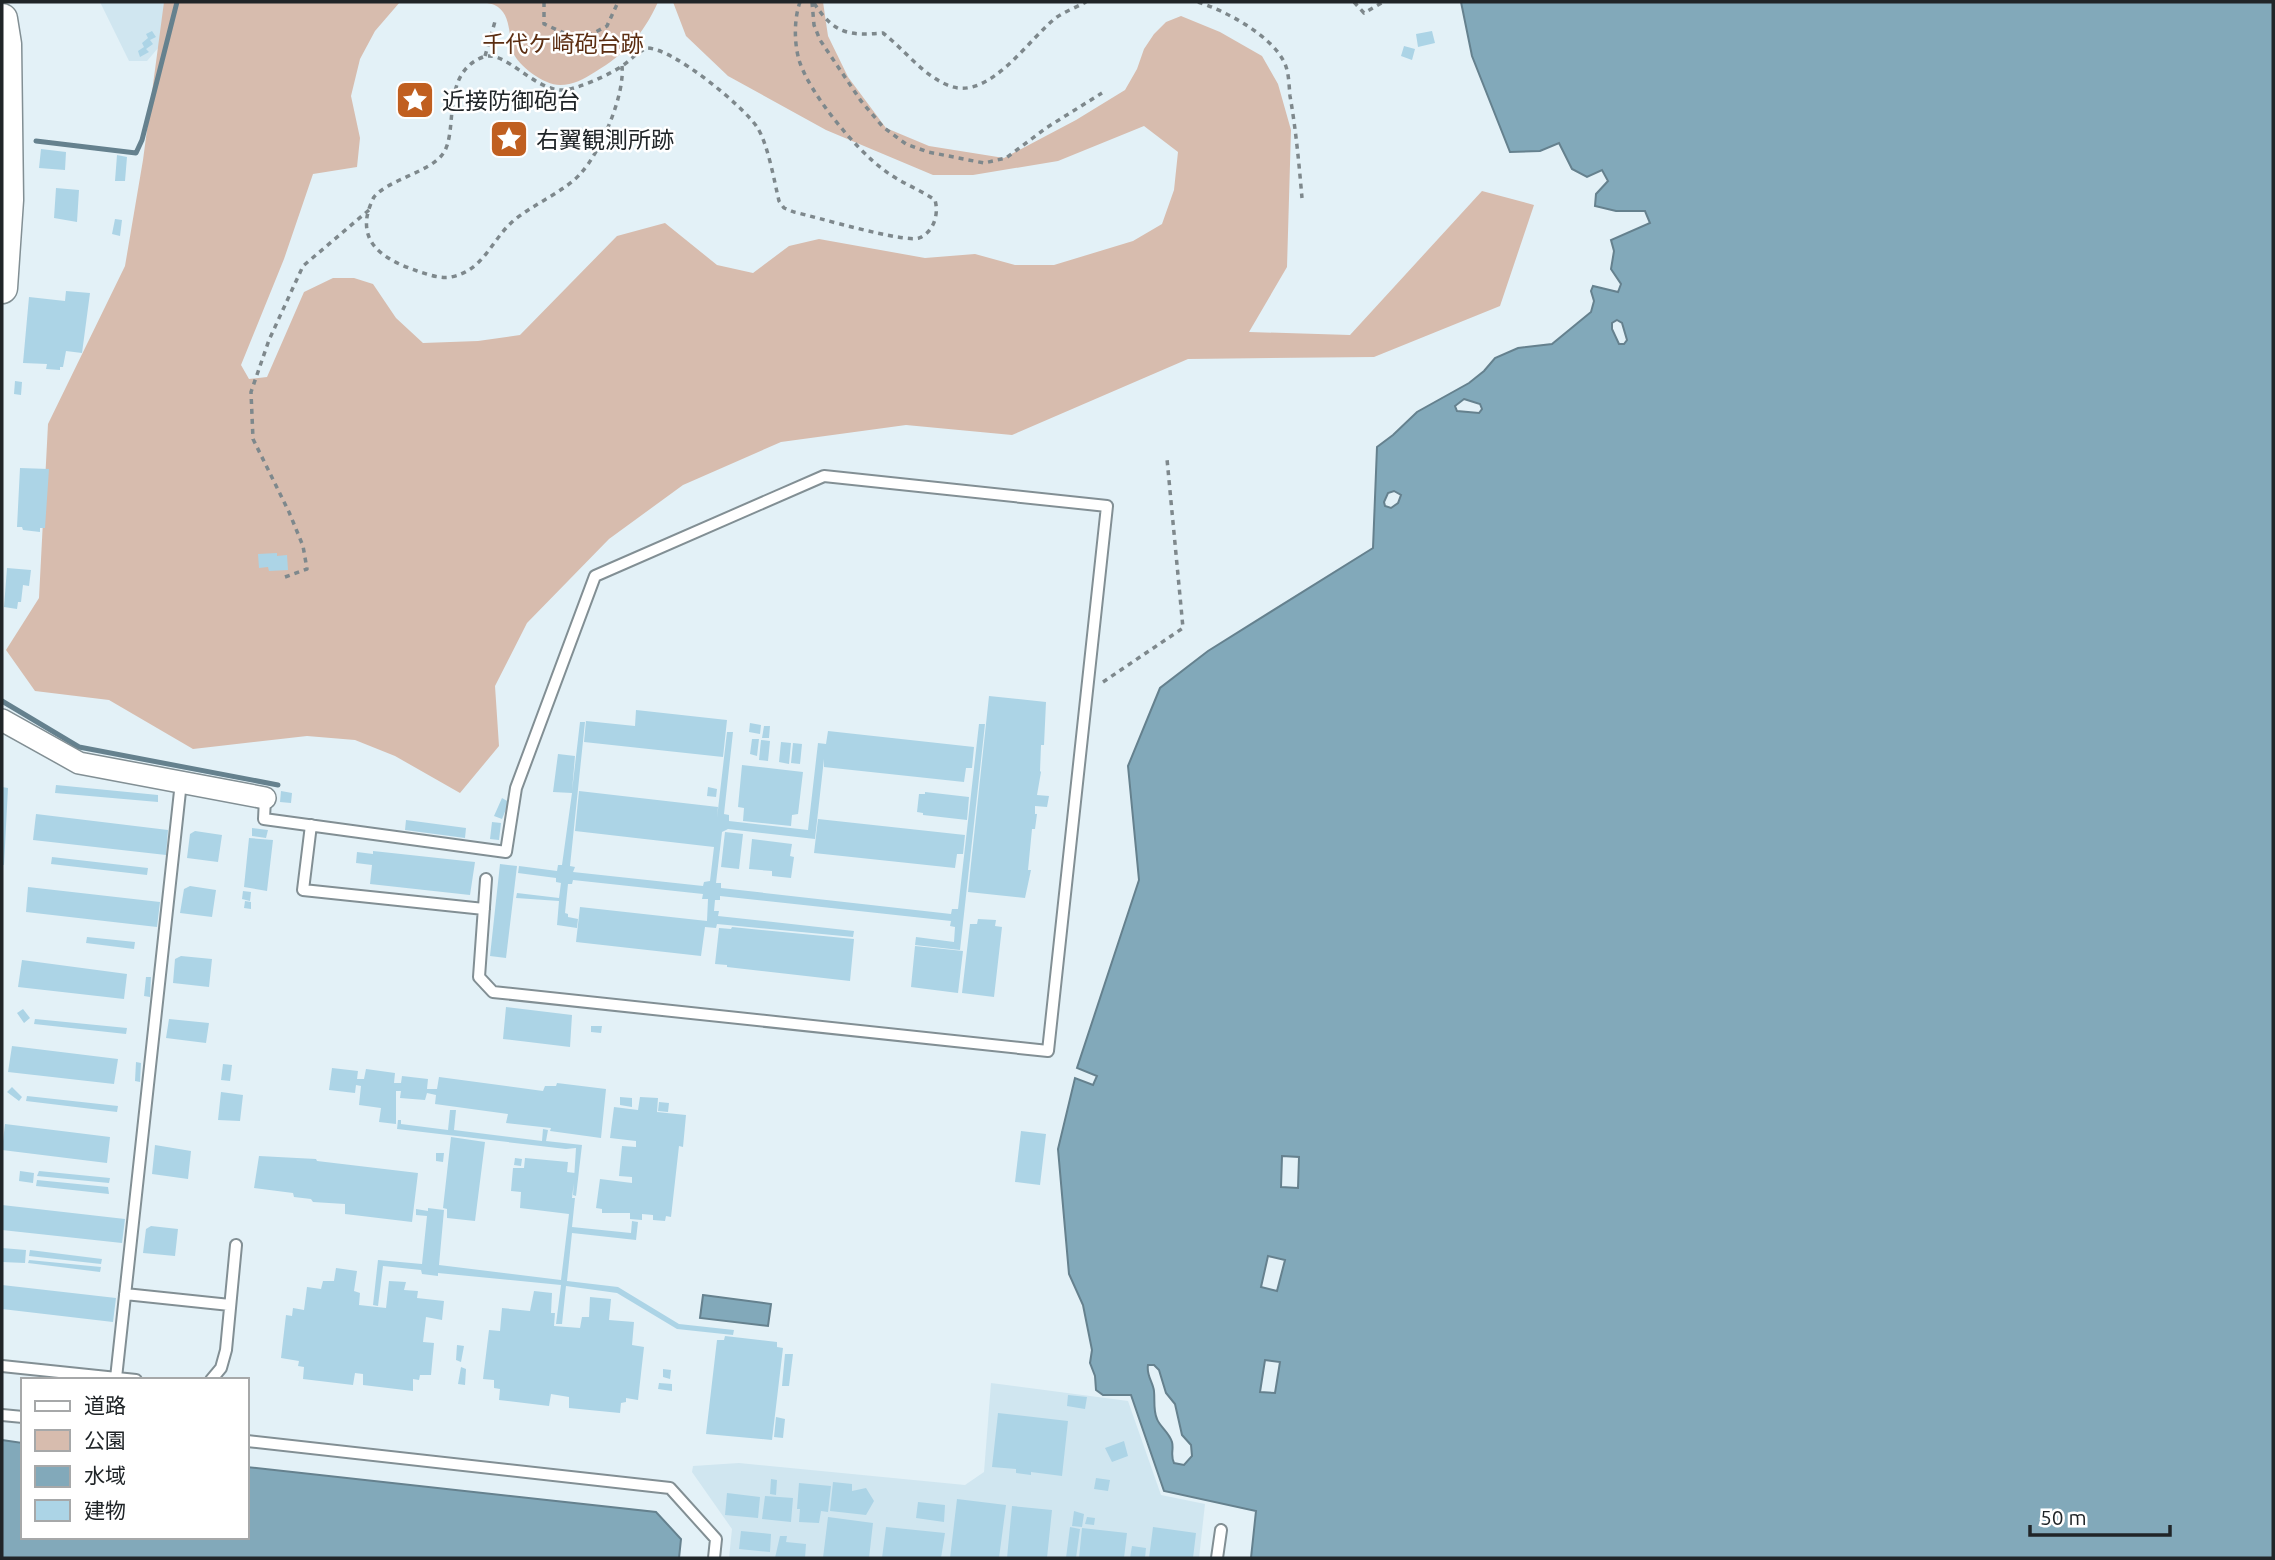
<svg xmlns="http://www.w3.org/2000/svg" width="2275" height="1560" font-family="Ubuntu,'Noto Sans JP',sans-serif">
  <style>
    .built { fill: #d0e6f0 }
    .green { fill: #d7bcae }
    .water { fill: #82a9ba; stroke: #65818e; stroke-width: 2; fill-rule: evenodd }
    .lines { fill: none; stroke-linecap: round; stroke-linejoin: round }
    .stream { stroke: #65818e; stroke-width: 5 }
    .building { fill: #acd4e6 }
    .lane-casing { stroke: #828f94; stroke-width: 14 }
    .street-casing { stroke: #828f94; stroke-width: 24 }
    .secondary-casing { stroke: #828f94; stroke-width: 33 }
    .path { stroke: #7e888c; stroke-width: 3.5; stroke-dasharray: 5 5; stroke-linecap: butt }
    .lane { stroke: #fff; stroke-width: 10 }
    .street { stroke: #fff; stroke-width: 21 }
    .secondary { stroke: #fff; stroke-width: 30 }
    .labels { text-anchor: middle; dominant-baseline: central; stroke-width: 5; stroke-linejoin: round; paint-order: stroke }
    .park-label { font-size: 23px; fill: #5b2d11; stroke: #fff }
    .poi-label { font-size: 23px; fill: #202528; stroke: #fff; text-anchor: start }
  </style>
  <rect width="100%" height="100%" fill="#e3f1f7"/>
  <path class="built" d="M100,2H173L170,34L147,61H129Z
    M991,1383L1128,1401L1161,1495L1205,1504L1199,1558H729L732,1529L692,1472L693,1466L739,1463L965,1485L984,1472Z"/>
  <path class="green" d="M164,2H400L375,31L360,59L351,96L360,138L357,167L313,174L284,259L241,365L249,379L267,377L304,292L333,278H354L373,284L396,318L423,343L478,341L520,335L617,236L665,223L717,265L753,273L789,246L819,239L925,258L975,254L1015,265H1054L1133,241L1162,224L1174,190L1178,152L1144,126L1058,161L973,175H933L826,130L728,76L686,36L673,2H823L828,36L848,77L886,128L929,146L1004,158L1076,120L1125,90L1137,69L1144,49L1154,34L1166,22L1181,16L1220,32L1262,56L1278,84L1291,130L1287,267L1249,332L1350,335L1482,191L1534,205L1500,306L1374,357L1188,359L1012,435L906,425L781,442L683,485L609,539L527,623L495,686L499,746L460,793L395,756L355,740L307,736L193,749L109,700L35,691L6,650L39,598L48,424L125,266L143,160Z
    M482,2H658C643,35 625,54 595,72C584,79 573,85 560,85C544,85 518,66 513,52C509,38 511,16 498,7C494,4 487,3 482,2Z"/>
  <path class="water" d="M1461,2H2273V1558H1251L1256,1511L1164,1491L1131,1395H1103L1096,1390L1095,1376L1090,1363L1092,1350L1083,1305L1069,1274L1058,1149L1075,1078L1093,1085L1097,1076L1077,1068L1139,880L1128,766L1160,688L1208,651L1373,548L1377,447L1393,435L1417,412L1469,383L1484,371L1495,358L1518,348L1552,344L1591,312L1594,301L1591,291L1593,286L1618,292L1621,284L1611,269L1614,251L1611,240L1650,223L1645,211H1616L1595,206L1596,194L1608,181L1602,170L1587,177L1572,169L1559,143L1540,151L1510,152L1472,56ZM1617,320L1622,323L1627,340L1624,344H1619L1612,329V323ZM1464,399L1480,404L1482,409L1479,413L1457,411L1455,406ZM1394,491L1401,495L1398,503L1391,508L1385,506L1384,502L1388,493ZM1282,1156L1299,1157L1298,1188L1281,1187ZM1268,1256L1285,1260L1277,1291L1261,1287ZM1265,1360L1280,1362L1275,1393L1260,1392ZM1148,1365H1154L1159,1370L1166,1393L1175,1404L1182,1435L1191,1445L1192,1456L1184,1465L1174,1463C1170,1455 1174,1449 1172,1442C1169,1432 1160,1427 1157,1419C1153,1410 1155,1401 1154,1391C1153,1382 1146,1375 1148,1365Z
    M703,1295L771,1304L768,1326L700,1318Z
    M2,1440L23,1443V1537H247V1467L656,1512L681,1539L679,1558H2Z"/>
  <g class="lines">
    <path class="stream" d="M36,141L136,153L142,140L177,2
      M2,701L79,747L278,785"/>
  </g>
  <path class="building" d="M152,31L156,37L150,40L153,44L146,49L149,52L140,57L138,51L144,47L142,43L148,38L146,34Z
    M1432,31L1435,43L1418,47L1416,34Z
    M1404,46L1415,49L1412,60L1401,56Z
    M41,149L66,152L65,170L39,168Z
    M117,155L127,157L125,181H115Z
    M56,188L79,190L77,222L54,218Z
    M115,219L122,220L120,236L112,234Z
    M66,291L90,293L82,353L66,351L63,367H60V370L46,369L47,364L23,363L29,297L65,301Z
    M15,381L22,382L21,395L14,394Z
    M20,468L49,469L45,528H40V532L23,530L22,527H17Z
    M277,553V556L287,555L288,570L269,571L268,567L259,568L258,554Z
    M7,568L31,570L29,586L23,585L21,602H18L17,609L4,607Z
    M989,696L1046,702L1044,745H1041L1040,771L1041,772L1037,795L1049,796L1047,807L1035,806V814H1037L1035,829H1032L1028,870H1031L1025,898L968,892Z
    M636,710L727,720L723,757L584,742L586,721L635,726Z
    M580,722H585L570,866L575,867L573,872L703,886L704,882L710,881L714,847L575,831L579,791L718,807L717,818L727,732H733L724,814L729,815V821L808,830L818,743L826,744L828,731L974,747L972,768H966L964,782L824,767V759L815,839L728,829L722,832L716,883H721V888L951,914L952,909H958L979,724H985L960,950L915,945L916,937L954,942L955,927L950,926L951,921L720,896V900H715L714,911H719L718,916L854,931L853,937L717,924L716,928L705,927L701,956L576,942L580,907L707,921L708,899H702L703,894L573,880L572,884H568L565,913L568,914V917L578,919L577,928L557,925L559,901L516,898L517,893L559,898L561,883L556,882V878L518,873L519,866L557,871L558,865H562L572,793L553,792L558,754L575,756L572,791Z
    M750,723L761,725L760,734L749,732Z
    M764,726H770L769,738H762Z
    M752,739H759L757,756L750,754Z
    M761,740L770,741L768,761L759,760Z
    M781,742L791,743L789,764L779,762Z
    M793,743L802,744L800,764L791,763Z
    M742,765L803,772L798,814L792,815L791,826L743,821L744,808L738,807Z
    M56,785L158,795V802L55,793Z
    M2,787L8,788L4,865H2Z
    M708,787L717,789L716,797L707,796Z
    M281,791L292,793L291,803L280,802Z
    M925,792L969,797L967,820L923,815V813L917,812L919,794H925Z
    M502,798L509,802L502,819L494,816Z
    M36,814L168,830L166,855L33,840Z
    M818,819L965,835L963,854H957L955,868L814,853Z
    M406,820L466,828L465,838L405,830Z
    M492,822L501,823L499,840L490,839Z
    M252,828L268,830L266,838L252,836Z
    M195,831L222,835L218,862L187,858L190,834Z
    M725,832L743,834L739,869L721,867Z
    M249,838L273,840L267,891L244,887Z
    M752,839L792,844L790,856L794,857L791,878L772,876V871L749,869Z
    M373,851L475,862L470,895L370,884L372,865L356,863L357,852L373,854Z
    M52,857L148,868L147,875L51,864Z
    M500,864L517,866L506,958L490,956Z
    M190,886L216,890L212,917L180,913L184,889Z
    M28,887L160,902L157,927L26,912Z
    M243,891L251,892L250,901L242,899Z
    M245,901L251,902V909L244,908Z
    M978,919L996,920L995,926L1002,927L994,997L962,993L970,924H977Z
    M732,927L854,939L850,981L727,967V965L715,964L719,928L731,929Z
    M87,937L135,942L134,949L86,943Z
    M915,946L963,951L958,993L911,987Z
    M181,956L212,959L209,987L173,983L175,959Z
    M22,960L127,974L124,999L18,987Z
    M146,977H151L150,997L144,996Z
    M506,1007L572,1015L570,1047L503,1039Z
    M23,1009L30,1018L24,1023L17,1013Z
    M35,1019L127,1028L126,1034L34,1024Z
    M169,1019L209,1023L206,1043L166,1038Z
    M591,1026H602L601,1033L591,1032Z
    M12,1046L118,1059L114,1084L8,1072Z
    M136,1062L141,1063L140,1082L135,1081Z
    M223,1064L232,1065L230,1081L221,1080Z
    M332,1068L358,1071L357,1079H364L366,1069L395,1073L394,1083H401L402,1076L428,1079L427,1089H437L439,1077L543,1091L545,1086H556L557,1083L606,1089L601,1138L550,1131L551,1128L506,1123L508,1114L435,1104L436,1095L427,1093L425,1100L400,1098L401,1091H396V1124L379,1122L381,1108L359,1105L361,1086L356,1085L355,1093L329,1090Z
    M12,1087L22,1097L19,1101L7,1092Z
    M221,1092L243,1095L240,1121L218,1120Z
    M27,1096L118,1106L117,1112L26,1101Z
    M620,1097L632,1098V1107L620,1105Z
    M640,1097L658,1098L657,1112L686,1115L683,1147L679,1146L671,1217L666,1216L665,1221L653,1220V1215L642,1214V1220L630,1219V1213H602V1209L596,1208L600,1179L632,1183V1177L619,1176L622,1146L636,1147V1141L610,1138L614,1107L638,1110Z
    M659,1102L669,1103L668,1112L658,1111Z
    M450,1110H456L454,1130L542,1141L543,1129L548,1130L546,1141L582,1145L576,1196L573,1195L576,1148L566,1149L397,1129L398,1120H401V1124L448,1130Z
    M5,1124L110,1137L107,1163L2,1150Z
    M1021,1131L1046,1134L1040,1185L1015,1182Z
    M451,1137L485,1142L475,1221L447,1218V1209L443,1208Z
    M155,1145L191,1151L188,1179L152,1174Z
    M436,1153H444L443,1162L436,1161Z
    M259,1156L316,1159L317,1161L418,1173L412,1222L345,1214V1204L313,1202L311,1199L294,1197L293,1193L254,1188Z
    M515,1158L522,1159L521,1166L514,1165Z
    M525,1158L568,1162L567,1172L575,1173L572,1198H575L572,1227L631,1233L632,1221L638,1222L636,1240L572,1233L567,1281L618,1287L679,1324L734,1330L733,1335L677,1329L617,1293L566,1286L562,1324H556L561,1285L438,1273V1276L422,1274L421,1270L383,1266L378,1306L373,1305L378,1260L422,1264L427,1216L416,1215V1209L428,1211V1208L444,1210L439,1265L561,1280L569,1214L520,1208L521,1192L511,1191L513,1168H524Z
    M20,1171L34,1173L33,1183L19,1181Z
    M39,1171L110,1178L109,1183L37,1176Z
    M37,1180L108,1187L109,1194L36,1186Z
    M2,1205L125,1219L122,1243L2,1230Z
    M151,1226L178,1229L175,1256L143,1253L146,1229Z
    M2,1248L26,1250L25,1263L2,1262Z
    M30,1250L102,1259L101,1264L29,1256Z
    M29,1260L101,1267L100,1272L28,1263Z
    M336,1268L357,1271L354,1291L360,1293L359,1305L386,1308L389,1281L406,1282L404,1290L418,1291L417,1298L444,1301L442,1320L426,1317L423,1342L434,1343L431,1375H420L419,1380L413,1379V1391L363,1385V1374L355,1373L353,1385L303,1379L304,1367L298,1366L299,1361L281,1358L286,1315L292,1316L293,1308L304,1310L307,1287L321,1289L323,1281H334Z
    M2,1285L116,1298L113,1322L2,1309Z
    M534,1291L552,1293L551,1313H555L554,1326L580,1328L582,1317H589L590,1297L611,1299L609,1320L634,1322L632,1345L644,1347L638,1400L626,1398V1402L621,1403L620,1413L569,1408V1397L551,1394L549,1406L499,1400L500,1389L494,1388V1380L483,1379L489,1330L500,1331L502,1308L530,1311Z
    M725,1336L777,1342V1347L783,1348L772,1440L706,1434L717,1340H724Z
    M457,1345L464,1346L461,1362L456,1360Z
    M785,1354H793L789,1386H782Z
    M461,1367L466,1369L465,1385L458,1384Z
    M663,1369L671,1370L670,1379L663,1377Z
    M659,1383L672,1384V1391L658,1389Z
    M1068,1395L1087,1397L1085,1409L1067,1406Z
    M998,1413L1068,1421L1062,1476L1031,1472V1475L1016,1473V1469L992,1467Z
    M776,1417L785,1419L783,1438L774,1437Z
    M1124,1441L1128,1456L1112,1462L1105,1448Z
    M1096,1478L1110,1480L1108,1491L1094,1489Z
    M771,1479L777,1480L776,1495L770,1494Z
    M833,1482L852,1484V1491L866,1488L874,1501L866,1515L830,1511Z
    M799,1483L831,1486L828,1512L821,1511L819,1523L799,1522L800,1509H797Z
    M727,1493L760,1497L758,1518L725,1515Z
    M765,1496L793,1498L791,1522L762,1519Z
    M957,1499L1006,1505L999,1558H950Z
    M918,1502L945,1505L944,1522L916,1518Z
    M1012,1506L1052,1510L1047,1558H1007Z
    M1074,1511L1084,1514L1082,1527L1072,1526Z
    M828,1517L873,1523L869,1558H823Z
    M1087,1517L1095,1518L1094,1525L1085,1524Z
    M886,1527L945,1533L941,1558H882Z
    M1070,1527L1080,1529L1076,1558H1066Z
    M1153,1527L1196,1533L1193,1558H1149Z
    M1082,1528L1127,1533L1124,1558H1079Z
    M741,1531L771,1534L770,1552L739,1549Z
    M780,1536H787L786,1542L806,1544L805,1558H775Z
    M1132,1546L1146,1548L1145,1558H1130Z"/>
  <g class="lines">
    <g class="lane-casing">
      <path id="lane" d="M265,798L264,819L506,852L516,788L595,576L824,476L1107,506L1048,1051L493,992L479,977L486,879
        M311,825L303,890L484,909
        M125,1294L230,1305
        M2,1366L136,1380
        M116,1378L181,782
        M211,1380L221,1368L226,1350L236,1245
        M2,1415L23,1417
        M247,1441L670,1488L716,1539L714,1558
        M1217,1558L1221,1530"/>
    </g>
    <g class="street-casing">
      <path id="street" d="M2,720L79,763L265,798"/>
    </g>
    <g class="secondary-casing">
      <path id="secondary" d="M2,19L6,44L8,200L2,288"/>
    </g>
    <path class="path" d="M544,2V24L580,40L607,26L618,2
      M812,2L814,25L820,40L861,101L883,127L906,144L928,152L984,163L1006,158L1046,128L1102,93
      M1198,2C1226,11 1273,36 1285,64C1289,73 1289,86 1290,96C1296,130 1299,164 1302,198
      M1354,2L1364,13L1383,2
      M814,3C834,34 849,36 883,33C905,50 923,76 950,86C990,101 1030,37 1057,17C1066,11 1077,7 1086,2
      M485,56L496,18
      M622,66C625,95 601,151 581,173C566,191 531,205 512,222C491,241 483,271 451,277C441,279 430,275 420,272C394,263 362,250 367,217C368,211 371,202 374,197C388,180 429,172 442,155C460,133 439,74 483,57C505,49 534,91 563,90C576,90 611,74 622,66C631,60 637,52 647,48C673,48 743,106 757,127C768,144 774,180 779,201L784,208L794,212C816,217 904,243 919,238C934,232 939,214 935,200C919,189 899,182 884,170C856,150 809,93 799,60C794,42 794,19 800,2
      M285,577L307,569L303,546L289,512L253,439L251,392L269,340L303,266L369,210
      M1103,682L1183,628L1167,459"/>
    <use href="#lane" class="lane"/>
    <use href="#street" class="street"/>
    <use href="#secondary" class="secondary"/>
  </g>
  <defs>
    <g id="sight-square" transform="scale(2.0125)"><rect x="-9" y="-9" width="18" height="18" rx="4" fill="#c05f20" stroke="#fff"/><path d="M0-6L1.8-2.2L6-1.7L2.9 1.2L3.7 5.4L0 3.3L-3.7 5.4L-2.9 1.2L-6-1.7L-1.8-2.2Z" fill="#fff"/></g>
  </defs>
  <g fill-rule="evenodd">
    <use href="#sight-square" x="415" y="100"/>
    <use href="#sight-square" x="509" y="139"/>
  </g>
  <g class="labels">
    <g class="park-label">
      <text x="563" y="43">千代ケ崎砲台跡</text>
    </g>
    <g class="poi-label">
      <text x="442" y="100">近接防御砲台</text>
      <text x="536" y="139">右翼観測所跡</text>
    </g>
  </g>
  <rect width="2275" height="1560" fill="none" stroke="#202528" stroke-width="7"/>
  <rect x="21" y="1378" width="228" height="161" fill="#ffffff" stroke="#a6a8a9" stroke-width="2"/>
  <rect x="35" y="1401" width="35" height="10" fill="#ffffff" stroke="#a6a8a9" stroke-width="2"/>
  <text x="84" y="1413" font-size="21" fill="#202528">道路</text>
  <rect x="35" y="1430" width="35" height="21" fill="#d7bcae" stroke="#a6a8a9" stroke-width="2"/>
  <text x="84" y="1448" font-size="21" fill="#202528">公園</text>
  <rect x="35" y="1466" width="35" height="21" fill="#82a9ba" stroke="#a6a8a9" stroke-width="2"/>
  <text x="84" y="1483" font-size="21" fill="#202528">水域</text>
  <rect x="35" y="1500" width="35" height="21" fill="#acd4e6" stroke="#a6a8a9" stroke-width="2"/>
  <text x="84" y="1518" font-size="21" fill="#202528">建物</text>
  <path d="M2030 1525v10h140v-10" fill="none" stroke="#202528" stroke-width="3.5"/>
  <text x="2040" y="1525" font-size="21" fill="#202528" stroke="#ffffff" stroke-width="5" paint-order="stroke">50 m</text>
</svg>
